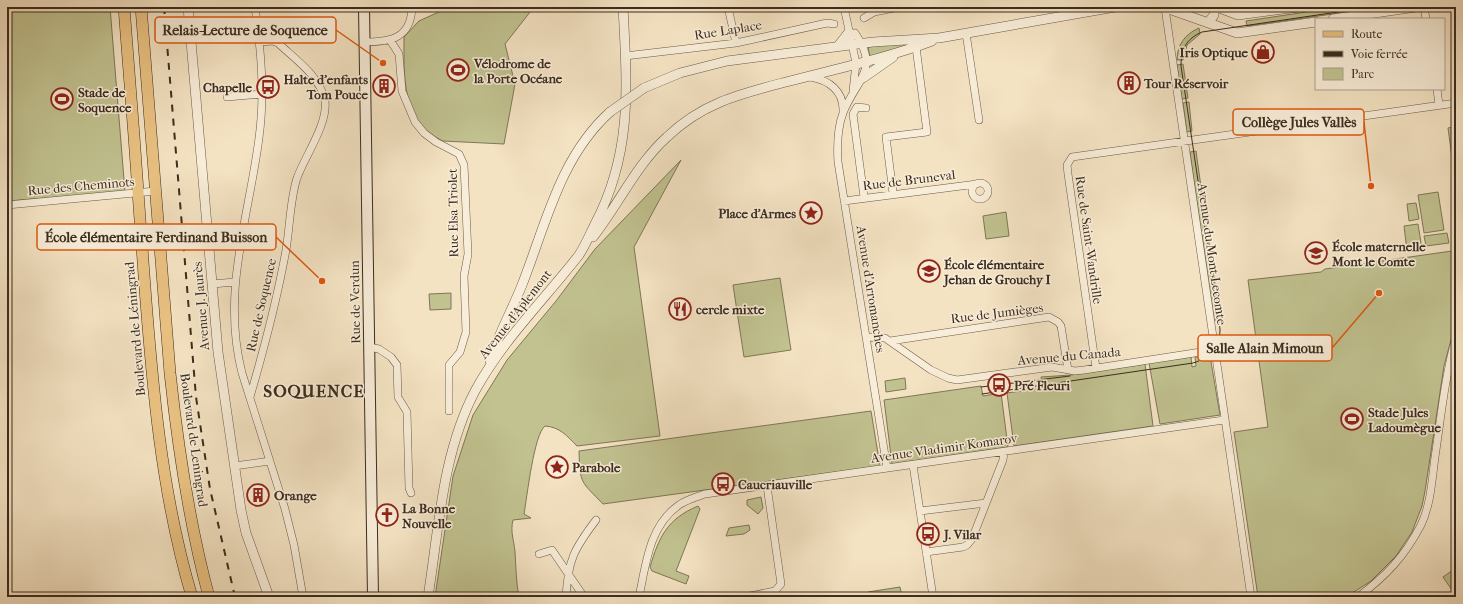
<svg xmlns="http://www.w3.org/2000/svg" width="1463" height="604" font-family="'IM FELL French Canon',serif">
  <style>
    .green { fill: #c1c290; stroke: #7e7758 }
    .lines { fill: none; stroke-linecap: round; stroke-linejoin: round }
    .minor-casing { stroke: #6a5a48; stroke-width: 8 }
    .tertiary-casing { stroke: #6a5a48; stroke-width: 10 }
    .secondary-casing { stroke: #3c2c1f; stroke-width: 12 }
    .primary-casing { stroke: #3c2c1f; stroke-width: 12 }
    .minor { stroke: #f8edd8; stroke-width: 7 }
    .tertiary { stroke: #f8edd8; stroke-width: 9 }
    .secondary { stroke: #f8edd8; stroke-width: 10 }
    .primary { stroke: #eac282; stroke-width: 11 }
    .tram { stroke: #3c2c1f; stroke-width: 1 }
    .rail { stroke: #3c2c1f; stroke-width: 2; stroke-dasharray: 7 7; stroke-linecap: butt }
    .tertiary-bridge-casing { stroke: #6a5a48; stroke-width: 10; stroke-linecap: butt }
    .tertiary-bridge { stroke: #f8edd8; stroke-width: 9 }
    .labels { text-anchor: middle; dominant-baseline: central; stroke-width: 3; stroke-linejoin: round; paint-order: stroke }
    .street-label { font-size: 13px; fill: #3c2c1f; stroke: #f8edd8 }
    .poi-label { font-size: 13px; font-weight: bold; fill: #3c2c1f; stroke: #f8edd8; text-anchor: start }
    .district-label { font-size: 17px; font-weight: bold; letter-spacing: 1px; fill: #3c2c1f; stroke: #f8edd8 }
    .leader { fill: none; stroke: #df570d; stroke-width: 1.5 }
    .callout-dot { fill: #df570d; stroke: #f8edd8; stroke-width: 1.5 }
    .callout { fill: #f8edd8; stroke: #df570d; stroke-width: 1.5 }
    .callout-label { font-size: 14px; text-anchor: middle; font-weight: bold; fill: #3c2c1f }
  </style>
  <rect width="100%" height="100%" fill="#f4e3c3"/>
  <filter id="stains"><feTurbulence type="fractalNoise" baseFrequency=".005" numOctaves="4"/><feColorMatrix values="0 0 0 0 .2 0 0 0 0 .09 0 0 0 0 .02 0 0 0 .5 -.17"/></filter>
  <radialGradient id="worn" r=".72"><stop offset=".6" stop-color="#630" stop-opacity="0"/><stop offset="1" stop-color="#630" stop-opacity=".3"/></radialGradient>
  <path class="green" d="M7,7H110L125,192L7,201Z
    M442,7H534L505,44L515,84L504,144L443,141C401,123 404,75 404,37L419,21L441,11Z
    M1340,7H1347V12L1247,26L1246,21Z
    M1199,28L1200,34L1187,45L1183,60H1177C1177,45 1185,34 1199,28Z
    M935,39L870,57L868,47Z
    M1183,64L1188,98L1182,99L1177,65Z
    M1189,102L1192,131L1187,132L1183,103Z
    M1453,127L1456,144V188L1448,128Z
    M1196,151L1207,230L1201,231L1190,152Z
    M681,160L634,247L660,436L577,446C567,436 560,427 545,426C534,434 527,497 524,514L531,518L513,520C510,532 514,540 515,552C516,567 516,582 519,597H435L453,476L473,415L507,360L556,301L595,249Z
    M1438,192L1444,230L1424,233L1418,195Z
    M1416,203L1419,219L1409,221L1407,204Z
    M1006,212L1009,236L986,239L983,216Z
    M1418,224L1422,249L1407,251L1404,226Z
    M1447,233L1449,243L1426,246L1424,236Z
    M1202,235H1208L1220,320H1214Z
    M1452,251L1456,281V321L1444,366L1425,491L1422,506L1412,532L1396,556L1371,581L1354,592L1344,597H1258L1234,432L1268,427L1248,280L1321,272L1325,269Z
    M780,278L791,350L744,357L733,285Z
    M451,293V309L430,310L429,294Z
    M1210,356L1220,415L1160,424L1149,363L1191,357L1192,367L1196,366L1195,357Z
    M1145,364L1153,426L1014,446L1007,393L1043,388L1041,377L1071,375Z
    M905,378L906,389L886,392L885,381Z
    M981,386L983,396L1001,393L1008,447L892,464L884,400Z
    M871,411L880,466L603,504C581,481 580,485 579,451Z
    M761,497L763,508L758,514L747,505V500Z
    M698,506L700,509L676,571L689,576L686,584L652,571L650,567C659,537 667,519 698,506Z
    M749,525L750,530L744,534L726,536L729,528Z
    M1456,568V596L1443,577Z
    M900,587L902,597H869L868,592Z"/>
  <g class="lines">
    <g class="minor-casing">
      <path id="minor" d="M255,7C261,50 265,94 259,138C249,217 221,292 242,373L285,509L294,545L303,597
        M728,7L736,43
        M844,7L856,63L853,91
        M1424,7L1426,19
        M1165,8L1251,597
        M864,18L874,12L899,7
        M855,33C881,71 856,79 843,113C837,129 837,146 838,162L887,468
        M966,33L979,120
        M390,40L399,54L402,91L415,122L424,133L436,142L459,154L464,165L468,254L464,276L466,332L460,352L449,365V411
        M364,42C390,42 411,39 412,7
        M625,56L736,43L827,23L834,24
        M810,77C829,80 844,91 843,112
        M1437,89L1439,105
        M227,97L262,94
        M972 191a8 8 0 1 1 16 0a8 8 0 1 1-16 0Z
        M893,193L886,137L927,132L916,47
        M864,197L853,114L857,107L866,108
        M844,201L977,184
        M7,205L156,191
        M212,284L235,282
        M866,337L885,338L931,370L948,378L957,380L1052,367L1075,371L1084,370L1214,350
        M890,341L1049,317L1058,322L1061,326L1068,370
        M369,347L379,349L391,357L397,365L398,397L407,412L409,488L411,493
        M1096,368L1068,174L1067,165L1072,157L1456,103
        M250,397C264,349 277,300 286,250C290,226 290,200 297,178C305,156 328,124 325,101C320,76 296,60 278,43L273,41L260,42
        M913,465L933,597
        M234,466L270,461
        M920,511L986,503
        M926,552L963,547L967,545L972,539L1003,460L1004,452
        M539,554L552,550L584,597
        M566,597C568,560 574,549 596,520
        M639,597C646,564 649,526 679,505C686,500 696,497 705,494L1224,420
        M745,597L775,591L781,584L767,486
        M1358,597C1386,576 1405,556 1421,525C1431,504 1432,479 1435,457C1441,417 1445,376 1456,337"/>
    </g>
    <g class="tertiary-casing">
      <path id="tertiary" d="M188,7L218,352L241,510L246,533L269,597
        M1163,7L1237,33L1316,22
        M1217,7L1238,15L1299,7
        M1333,19L1416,7
        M1208,23L1214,15V7
        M838,46L849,32
        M863,78L893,57
        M644,88L680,73L727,61L873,42L939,38L1115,7
        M593,237C619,204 636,165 667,137C702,103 740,94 786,82C835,69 884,59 932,41
        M490,361C498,335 512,310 522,285C546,224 560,157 610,112
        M428,597C439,528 442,454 475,391C502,341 544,300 579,255C585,246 590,234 595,224C633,152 627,85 623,7"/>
    </g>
    <g class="secondary-casing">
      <path id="secondary" d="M364,7L373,597"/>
    </g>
    <g class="primary-casing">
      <path id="primary" d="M124,7C131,96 138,186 144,275C152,383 161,493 192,597
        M141,7L170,373C178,448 189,523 209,597"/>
    </g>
    <use href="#minor" class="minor"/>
    <use href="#tertiary" class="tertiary"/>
    <use href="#secondary" class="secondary"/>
    <use href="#primary" class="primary"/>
    <path class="tram" d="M981,387L1070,376
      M982,394L1193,363C1210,358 1220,347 1220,329L1181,66C1181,49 1186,39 1202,32L1372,7"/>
    <path class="rail" d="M164,7L196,397L210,489L235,597
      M7,593L9,597"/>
    <g class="tertiary-bridge-casing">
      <path id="tertiary-bridge" d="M610,112L644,88"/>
    </g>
    <use href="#tertiary-bridge" class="tertiary-bridge"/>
  </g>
  <defs>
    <g id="shop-ring" transform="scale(1.15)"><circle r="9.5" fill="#f8edd8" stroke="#8f2418" stroke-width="1.5"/><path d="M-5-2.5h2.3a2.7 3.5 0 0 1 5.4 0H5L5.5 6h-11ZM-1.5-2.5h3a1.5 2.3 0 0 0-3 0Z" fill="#8f2418"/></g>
    <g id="stadium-ring" transform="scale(1.15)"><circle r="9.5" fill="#f8edd8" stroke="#8f2418" stroke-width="1.5"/><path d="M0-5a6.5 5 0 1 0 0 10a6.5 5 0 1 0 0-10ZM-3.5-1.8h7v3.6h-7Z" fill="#8f2418"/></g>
    <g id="building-ring" transform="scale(1.15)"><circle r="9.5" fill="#f8edd8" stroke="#8f2418" stroke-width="1.5"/><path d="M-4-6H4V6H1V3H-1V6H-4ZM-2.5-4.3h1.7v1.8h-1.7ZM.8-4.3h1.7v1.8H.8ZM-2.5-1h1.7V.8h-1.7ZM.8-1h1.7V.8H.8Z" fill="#8f2418"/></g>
    <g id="bus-ring" transform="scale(1.15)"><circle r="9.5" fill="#f8edd8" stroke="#8f2418" stroke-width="1.5"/><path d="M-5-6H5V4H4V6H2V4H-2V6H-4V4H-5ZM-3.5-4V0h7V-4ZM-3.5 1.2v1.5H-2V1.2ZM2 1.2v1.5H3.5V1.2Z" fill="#8f2418"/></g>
    <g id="sight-ring" transform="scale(1.15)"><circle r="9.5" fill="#f8edd8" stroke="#8f2418" stroke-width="1.5"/><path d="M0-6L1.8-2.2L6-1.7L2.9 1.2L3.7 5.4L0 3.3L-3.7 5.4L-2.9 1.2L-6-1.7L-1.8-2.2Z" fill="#8f2418"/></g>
    <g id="school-ring" transform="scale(1.15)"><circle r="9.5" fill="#f8edd8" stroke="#8f2418" stroke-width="1.5"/><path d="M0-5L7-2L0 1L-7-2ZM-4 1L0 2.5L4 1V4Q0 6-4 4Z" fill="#8f2418"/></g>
    <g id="restaurant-ring" transform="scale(1.15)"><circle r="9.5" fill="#f8edd8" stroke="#8f2418" stroke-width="1.5"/><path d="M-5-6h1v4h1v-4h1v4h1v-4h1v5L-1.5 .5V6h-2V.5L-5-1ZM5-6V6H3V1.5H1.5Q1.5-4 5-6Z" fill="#8f2418"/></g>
    <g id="church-ring" transform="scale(1.15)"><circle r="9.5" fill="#f8edd8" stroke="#8f2418" stroke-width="1.5"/><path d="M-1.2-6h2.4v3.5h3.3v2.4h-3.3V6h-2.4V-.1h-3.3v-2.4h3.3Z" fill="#8f2418"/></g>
  </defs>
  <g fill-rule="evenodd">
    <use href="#shop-ring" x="1263" y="52"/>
    <use href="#stadium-ring" x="458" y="70"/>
    <use href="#building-ring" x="1129" y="83"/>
    <use href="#building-ring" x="384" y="86"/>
    <use href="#bus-ring" x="268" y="87"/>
    <use href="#stadium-ring" x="62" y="99"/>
    <use href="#sight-ring" x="811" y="213"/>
    <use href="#school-ring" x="1316" y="253"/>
    <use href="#school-ring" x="929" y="271"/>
    <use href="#restaurant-ring" x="680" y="309"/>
    <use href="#bus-ring" x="999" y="385"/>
    <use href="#stadium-ring" x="1352" y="419"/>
    <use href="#sight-ring" x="557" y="467"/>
    <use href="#bus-ring" x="723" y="484"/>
    <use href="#building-ring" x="258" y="495"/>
    <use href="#church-ring" x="387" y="515"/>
    <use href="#bus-ring" x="928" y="534"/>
  </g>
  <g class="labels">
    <g class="street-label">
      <text transform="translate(728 30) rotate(-9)">Rue Laplace</text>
      <text transform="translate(909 180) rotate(-7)">Rue de Bruneval</text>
      <text transform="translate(81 186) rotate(-5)">Rue des Cheminots</text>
      <text transform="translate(453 213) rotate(-91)">Rue Elsa Triolet</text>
      <text transform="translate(1089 240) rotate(82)">Rue de Saint-Wandrille</text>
      <text transform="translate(1212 254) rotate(82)">Avenue du Mont Lecomte</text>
      <text transform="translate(871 289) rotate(81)">Avenue d'Arromanches</text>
      <text transform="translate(355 302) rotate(-91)">Rue de Verdun</text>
      <text transform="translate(261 305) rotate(-77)">Rue de Soquence</text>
      <text transform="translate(201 306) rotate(-95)">Avenue J. Jaurès</text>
      <text transform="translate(997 313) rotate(-7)">Rue de Jumièges</text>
      <text transform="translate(515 314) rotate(-52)">Avenue d'Aplemont</text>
      <text transform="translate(135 329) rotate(-95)">Boulevard de Léningrad</text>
      <text transform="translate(1069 356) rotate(-5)">Avenue du Canada</text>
      <text transform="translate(194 440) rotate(82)">Boulevard de Leningrad</text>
      <text transform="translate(944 448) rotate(-8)">Avenue Vladimir Komarov</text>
    </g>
    <g class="poi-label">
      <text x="1248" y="52" text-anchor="end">Iris Optique</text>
      <text x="474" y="63">Vélodrome de<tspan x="474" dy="15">la Porte Océane</tspan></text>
      <text x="368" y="79" text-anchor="end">Halte d'enfants<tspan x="368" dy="15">Tom Pouce</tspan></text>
      <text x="1144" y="83">Tour Réservoir</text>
      <text x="252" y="87" text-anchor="end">Chapelle</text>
      <text x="78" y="92">Stade de<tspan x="78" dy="15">Soquence</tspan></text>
      <text x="796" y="213" text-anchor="end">Place d'Armes</text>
      <text x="1332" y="246">École maternelle<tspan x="1332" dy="15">Mont le Comte</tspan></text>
      <text x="944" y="264">École élémentaire<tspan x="944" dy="15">Jehan de Grouchy I</tspan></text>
      <text x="696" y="309">cercle mixte</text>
      <text x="1014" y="385">Pré Fleuri</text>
      <text x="1368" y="412">Stade Jules<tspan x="1368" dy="15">Ladoumègue</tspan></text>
      <text x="572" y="467">Parabole</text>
      <text x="738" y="484">Caucriauville</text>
      <text x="274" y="495">Orange</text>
      <text x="402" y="508">La Bonne<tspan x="402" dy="15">Nouvelle</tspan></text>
      <text x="944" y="534">J. Vilar</text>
    </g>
    <g class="district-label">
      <text x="314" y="391">SOQUENCE</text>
    </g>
  </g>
  <path class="leader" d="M383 63L336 30M1371 186L1364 122M322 281L276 237M1379 293L1332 348"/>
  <g class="callout-dot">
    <circle cx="383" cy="63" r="4"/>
    <circle cx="1371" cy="186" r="4"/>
    <circle cx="322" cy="281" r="4"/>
    <circle cx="1379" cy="293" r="4"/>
  </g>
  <g class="callout">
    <rect x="155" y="17" width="181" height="26" rx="4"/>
    <rect x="1233" y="109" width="131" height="26" rx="4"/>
    <rect x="37" y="224" width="239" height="26" rx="4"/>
    <rect x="1198" y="335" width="134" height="26" rx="4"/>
  </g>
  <g class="callout-label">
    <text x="245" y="35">Relais-Lecture de Soquence</text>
    <text x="1299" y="127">Collège Jules Vallès</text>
    <text x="156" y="242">École élémentaire Ferdinand Buisson</text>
    <text x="1265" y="353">Salle Alain Mimoun</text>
  </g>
  <rect width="1463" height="604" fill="none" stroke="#f4e3c3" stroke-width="24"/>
  <rect x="8" y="8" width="1447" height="588" fill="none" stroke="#3c2c1f" stroke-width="2"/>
  <rect x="12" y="12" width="1439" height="580" fill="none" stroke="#3c2c1f"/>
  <rect x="1315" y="18" width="130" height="72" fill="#f8edd8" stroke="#ada08e"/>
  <rect x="1323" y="31" width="20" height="6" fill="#eac282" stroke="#ada08e"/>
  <text x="1351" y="38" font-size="12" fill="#3c2c1f">Route</text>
  <rect x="1323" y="51" width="20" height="6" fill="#3c2c1f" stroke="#ada08e"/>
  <text x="1351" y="58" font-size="12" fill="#3c2c1f">Voie ferrée</text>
  <rect x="1323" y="68" width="20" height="12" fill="#c1c290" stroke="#ada08e"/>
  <text x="1351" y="78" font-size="12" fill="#3c2c1f">Parc</text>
  <rect width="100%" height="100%" filter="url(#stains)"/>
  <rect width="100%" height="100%" fill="url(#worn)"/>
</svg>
